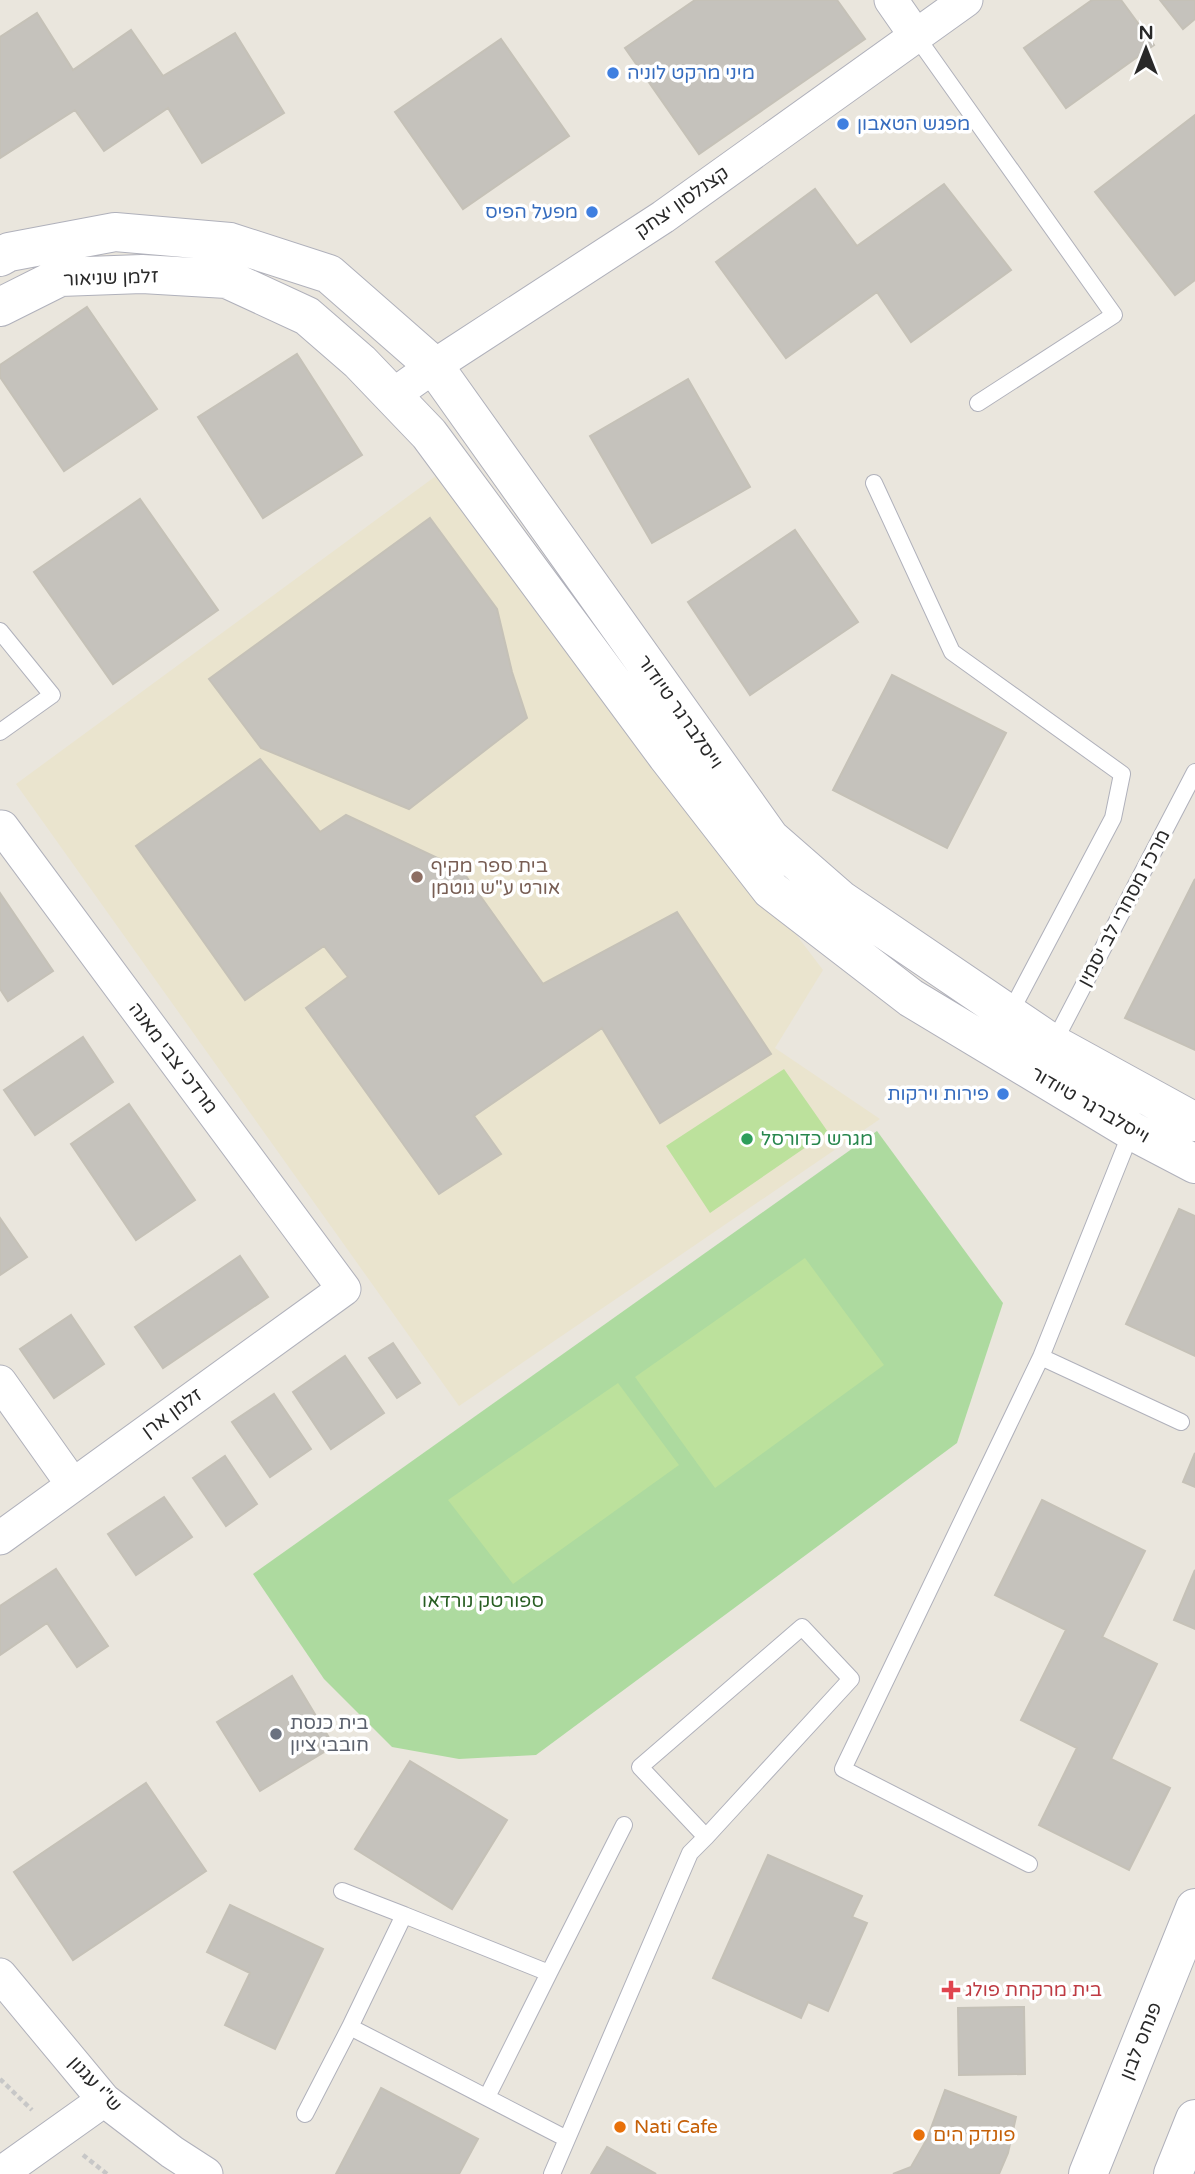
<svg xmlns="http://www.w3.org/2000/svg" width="1195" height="2174" font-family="'Varela Round',Heebo,sans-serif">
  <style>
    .education { fill: #eae4ce }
    .green { fill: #adda9f }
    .pitch { fill: #bce19c }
    .building { fill: #c5c2bc; stroke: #c5c1b7; stroke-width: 2 }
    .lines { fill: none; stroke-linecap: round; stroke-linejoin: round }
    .service-casing { stroke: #b0b1bb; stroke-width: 18 }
    .minor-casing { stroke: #b0b1bb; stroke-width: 35 }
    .tertiary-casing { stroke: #b0b1bb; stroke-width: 40 }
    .secondary-casing { stroke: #b0b1bb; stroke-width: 40 }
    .path { stroke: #c7c7c7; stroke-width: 4.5; stroke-dasharray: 5 3.5; stroke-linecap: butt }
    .service { stroke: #fff; stroke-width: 16 }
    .minor { stroke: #fff; stroke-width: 33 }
    .tertiary { stroke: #fff; stroke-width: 38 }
    .secondary { stroke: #fff; stroke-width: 38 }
    .shop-dot { fill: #3f7fe0; stroke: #fff; stroke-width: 2.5 }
    .education-dot { fill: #8d6e63; stroke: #fff; stroke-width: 2.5 }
    .leisure-dot { fill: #2e9e5b; stroke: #fff; stroke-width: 2.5 }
    .worship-dot { fill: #6b7280; stroke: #fff; stroke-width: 2.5 }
    .health-dot { fill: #e0444e; stroke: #fff; stroke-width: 2.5 }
    .food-dot { fill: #e8710a; stroke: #fff; stroke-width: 2.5 }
    .labels { text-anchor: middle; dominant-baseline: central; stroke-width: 7; stroke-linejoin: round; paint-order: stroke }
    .shop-label { font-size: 19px; fill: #366cbe; stroke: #fff; text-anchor: start }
    .street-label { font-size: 19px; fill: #292929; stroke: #fff }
    .education-label { font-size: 19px; fill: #785e54; stroke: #fff; text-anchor: start }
    .leisure-label { font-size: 19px; fill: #27864d; stroke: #fff; text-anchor: start }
    .park-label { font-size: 19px; fill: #285e22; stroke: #fff }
    .worship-label { font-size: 19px; fill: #5b616d; stroke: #fff; text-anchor: start }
    .health-label { font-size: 19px; fill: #be3a42; stroke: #fff; text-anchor: start }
    .food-label { font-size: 19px; fill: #c56008; stroke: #fff; text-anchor: start }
  </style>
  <rect width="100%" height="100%" fill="#eae6dd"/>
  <path class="education" d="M444,470L823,970L775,1048L880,1119L459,1406L16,784Z"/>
  <path class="green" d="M877,1131L1003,1303L957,1443L536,1755L459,1759L392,1747L324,1679L253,1574Z"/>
  <path class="pitch" d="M784,1069L828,1132L710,1213L666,1146Z
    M805,1258L884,1365L715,1488L635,1377Z
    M618,1383L679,1465L513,1584L448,1500Z"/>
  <path class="building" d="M695,0H837L865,39L699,154L625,48Z
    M1092,0H1121L1154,45L1066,108L1024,48Z
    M1160,0H1195V19L1183,29Z
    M37,13L73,70L131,30L163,76L235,33L284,113L202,163L168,108L104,151L75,110L0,158V37Z
    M501,39L569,136L463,209L395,112Z
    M1195,115V280L1175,295L1095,192Z
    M944,184L1011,270L911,342L877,292L786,358L716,262L815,189L857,246Z
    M87,307L157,409L64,471L0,377V365Z
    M297,354L362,455L263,518L198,417Z
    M688,379L750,487L652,543L590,436Z
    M140,499L218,610L113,684L34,572Z
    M430,518L497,609L512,672L527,718L409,809L261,748L209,679Z
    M795,530L858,622L750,695L688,602Z
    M892,675L1006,733L947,848L833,790Z
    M260,759L320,832L346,815L461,869L543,984L677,912L771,1054L660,1123L602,1028L474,1116L501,1154L439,1194L306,1008L348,977L324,946L245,1000L136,846Z
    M1195,879V1050L1125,1018Z
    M0,893L53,971L8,1001L0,989Z
    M83,1037L113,1082L35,1135L4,1090Z
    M129,1104L195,1200L136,1240L71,1144Z
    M1179,1209L1195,1216V1356L1126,1324Z
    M0,1218L27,1257L0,1275Z
    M240,1256L268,1297L163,1368L135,1327Z
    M71,1315L104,1364L54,1398L20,1349Z
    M393,1343L420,1383L397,1398L369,1358Z
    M345,1356L384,1413L331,1449L293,1392Z
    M274,1394L311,1449L270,1477L232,1422Z
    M1195,1453V1487L1183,1482Z
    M225,1456L257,1504L226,1526L193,1478Z
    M164,1497L192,1537L136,1575L108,1534Z
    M1042,1500L1145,1551L1102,1637L1157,1664L1111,1759L1170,1788L1129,1870L1039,1825L1077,1748L1021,1720L1066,1630L995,1595Z
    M56,1569L108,1646L77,1667L47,1623L0,1655V1606Z
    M1195,1570V1629L1174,1620Z
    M292,1676L334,1746L260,1791L217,1722Z
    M410,1761L507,1820L452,1909L355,1849Z
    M146,1783L206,1871L73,1960L14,1872Z
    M768,1855L862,1896L852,1917L867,1923L828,2011L808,2002L801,2018L713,1978Z
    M230,1905L323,1949L275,2049L225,2025L250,1973L207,1952Z
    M1024,2007L1025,2074L959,2075L958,2008Z
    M381,2088L478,2139L459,2174H336Z
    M945,2090L1016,2117L1008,2153L999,2174H893L911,2167L927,2139Z
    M607,2147L656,2174H591Z"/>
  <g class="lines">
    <g class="service-casing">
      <path id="service" d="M916,36L1114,315L978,403
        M874,483L952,652L1122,774L1113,818L1010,1013
        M0,631L52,695L0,732
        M1053,1044L1195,772
        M1041,1357L1181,1422
        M1029,1864L843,1769L1041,1357L1132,1130
        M342,1891L404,1915L350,2027L567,2139
        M404,1915L549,1973L487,2097
        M549,1973L624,1825
        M305,2114L350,2027
        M552,2174L690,1853L706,1837L851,1679L802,1627L640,1767L706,1837"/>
    </g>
    <g class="minor-casing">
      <path id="minor" d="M891,0L916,36
        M392,396L434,366L663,217L966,0
        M0,828L2,827L344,1289L0,1538
        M0,1382L73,1485
        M0,1975L104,2100L172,2152L206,2174
        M0,2174L104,2100"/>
    </g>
    <g class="tertiary-casing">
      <path id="tertiary" d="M0,257L9,252L115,232L230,242L329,274L434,366L770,838L841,900L1053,1044L1195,1122
        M0,307L60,277L142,274L227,279L307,316L360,362L429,434L667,756L771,890L911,998L1132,1131L1195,1164"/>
    </g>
    <g class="secondary-casing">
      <path id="secondary" d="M1088,2174L1195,1908
        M1173,2174L1195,2119"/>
    </g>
    <path class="path" d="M0,2079L32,2110
      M83,2155L107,2174"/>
    <use href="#service" class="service"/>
    <use href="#minor" class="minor"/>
    <use href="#tertiary" class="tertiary"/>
    <use href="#secondary" class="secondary"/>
  </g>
  <g class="shop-dot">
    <circle cx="613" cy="73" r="7"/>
    <circle cx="843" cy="124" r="7"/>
    <circle cx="592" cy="212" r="7"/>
    <circle cx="1003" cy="1094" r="7"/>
  </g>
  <circle class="education-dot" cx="417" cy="877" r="7"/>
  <circle class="leisure-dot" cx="747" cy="1139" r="7"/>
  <circle class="worship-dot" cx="276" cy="1734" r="7"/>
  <path class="health-dot" d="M947.5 1979.5h7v7h7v7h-7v7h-7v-7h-7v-7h7z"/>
  <g class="food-dot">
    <circle cx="620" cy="2127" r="7"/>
    <circle cx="919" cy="2135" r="7"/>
  </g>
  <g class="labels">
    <g class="shop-label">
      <text x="627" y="73">מיני מרקט לוניה</text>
      <text x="857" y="124">מפגש הטאבון</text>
      <text x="578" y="212" text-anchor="end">מפעל הפיס</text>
      <text x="989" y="1094" text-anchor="end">פירות וירקות</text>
    </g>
    <g class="street-label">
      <text transform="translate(682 202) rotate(-35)">קצנלסון יצחק</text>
      <text transform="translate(111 278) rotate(-2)">זלמן שניאור</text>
      <text transform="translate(680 712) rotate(55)">וייסלברגר טיודור</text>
      <text transform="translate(1124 908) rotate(-62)">מרכז מסחרי לב יסמין</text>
      <text transform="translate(173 1058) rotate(53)">מרדכי צבי מאנה</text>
      <text transform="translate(1090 1105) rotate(30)">וייסלברגר טיודור</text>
      <text transform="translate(172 1413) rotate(-36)">זלמן ארן</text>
      <text transform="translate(1141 2041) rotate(-68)">פנחס לבון</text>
      <text transform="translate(95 2084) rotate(47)">ש"י עגנון</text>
    </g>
    <g class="education-label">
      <text x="431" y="866">בית ספר מקיף<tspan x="431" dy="22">אורט ע"ש גוטמן</tspan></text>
    </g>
    <g class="leisure-label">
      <text x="761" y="1139">מגרש כדורסל</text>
    </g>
    <g class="park-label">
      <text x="483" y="1601">ספורטק נורדאו</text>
    </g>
    <g class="worship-label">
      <text x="290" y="1723">בית כנסת<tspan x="290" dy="22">חובבי ציון</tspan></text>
    </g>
    <g class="health-label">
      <text x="965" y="1990">בית מרקחת פולג</text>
    </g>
    <g class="food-label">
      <text x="634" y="2127">Nati Cafe</text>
      <text x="933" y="2135">פונדק הים</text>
    </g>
  </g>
  <g transform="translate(1146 49)" stroke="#ffffff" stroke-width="5" paint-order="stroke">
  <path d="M0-5L12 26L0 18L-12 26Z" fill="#292929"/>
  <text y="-10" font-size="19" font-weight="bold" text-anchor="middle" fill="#292929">N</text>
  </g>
</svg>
